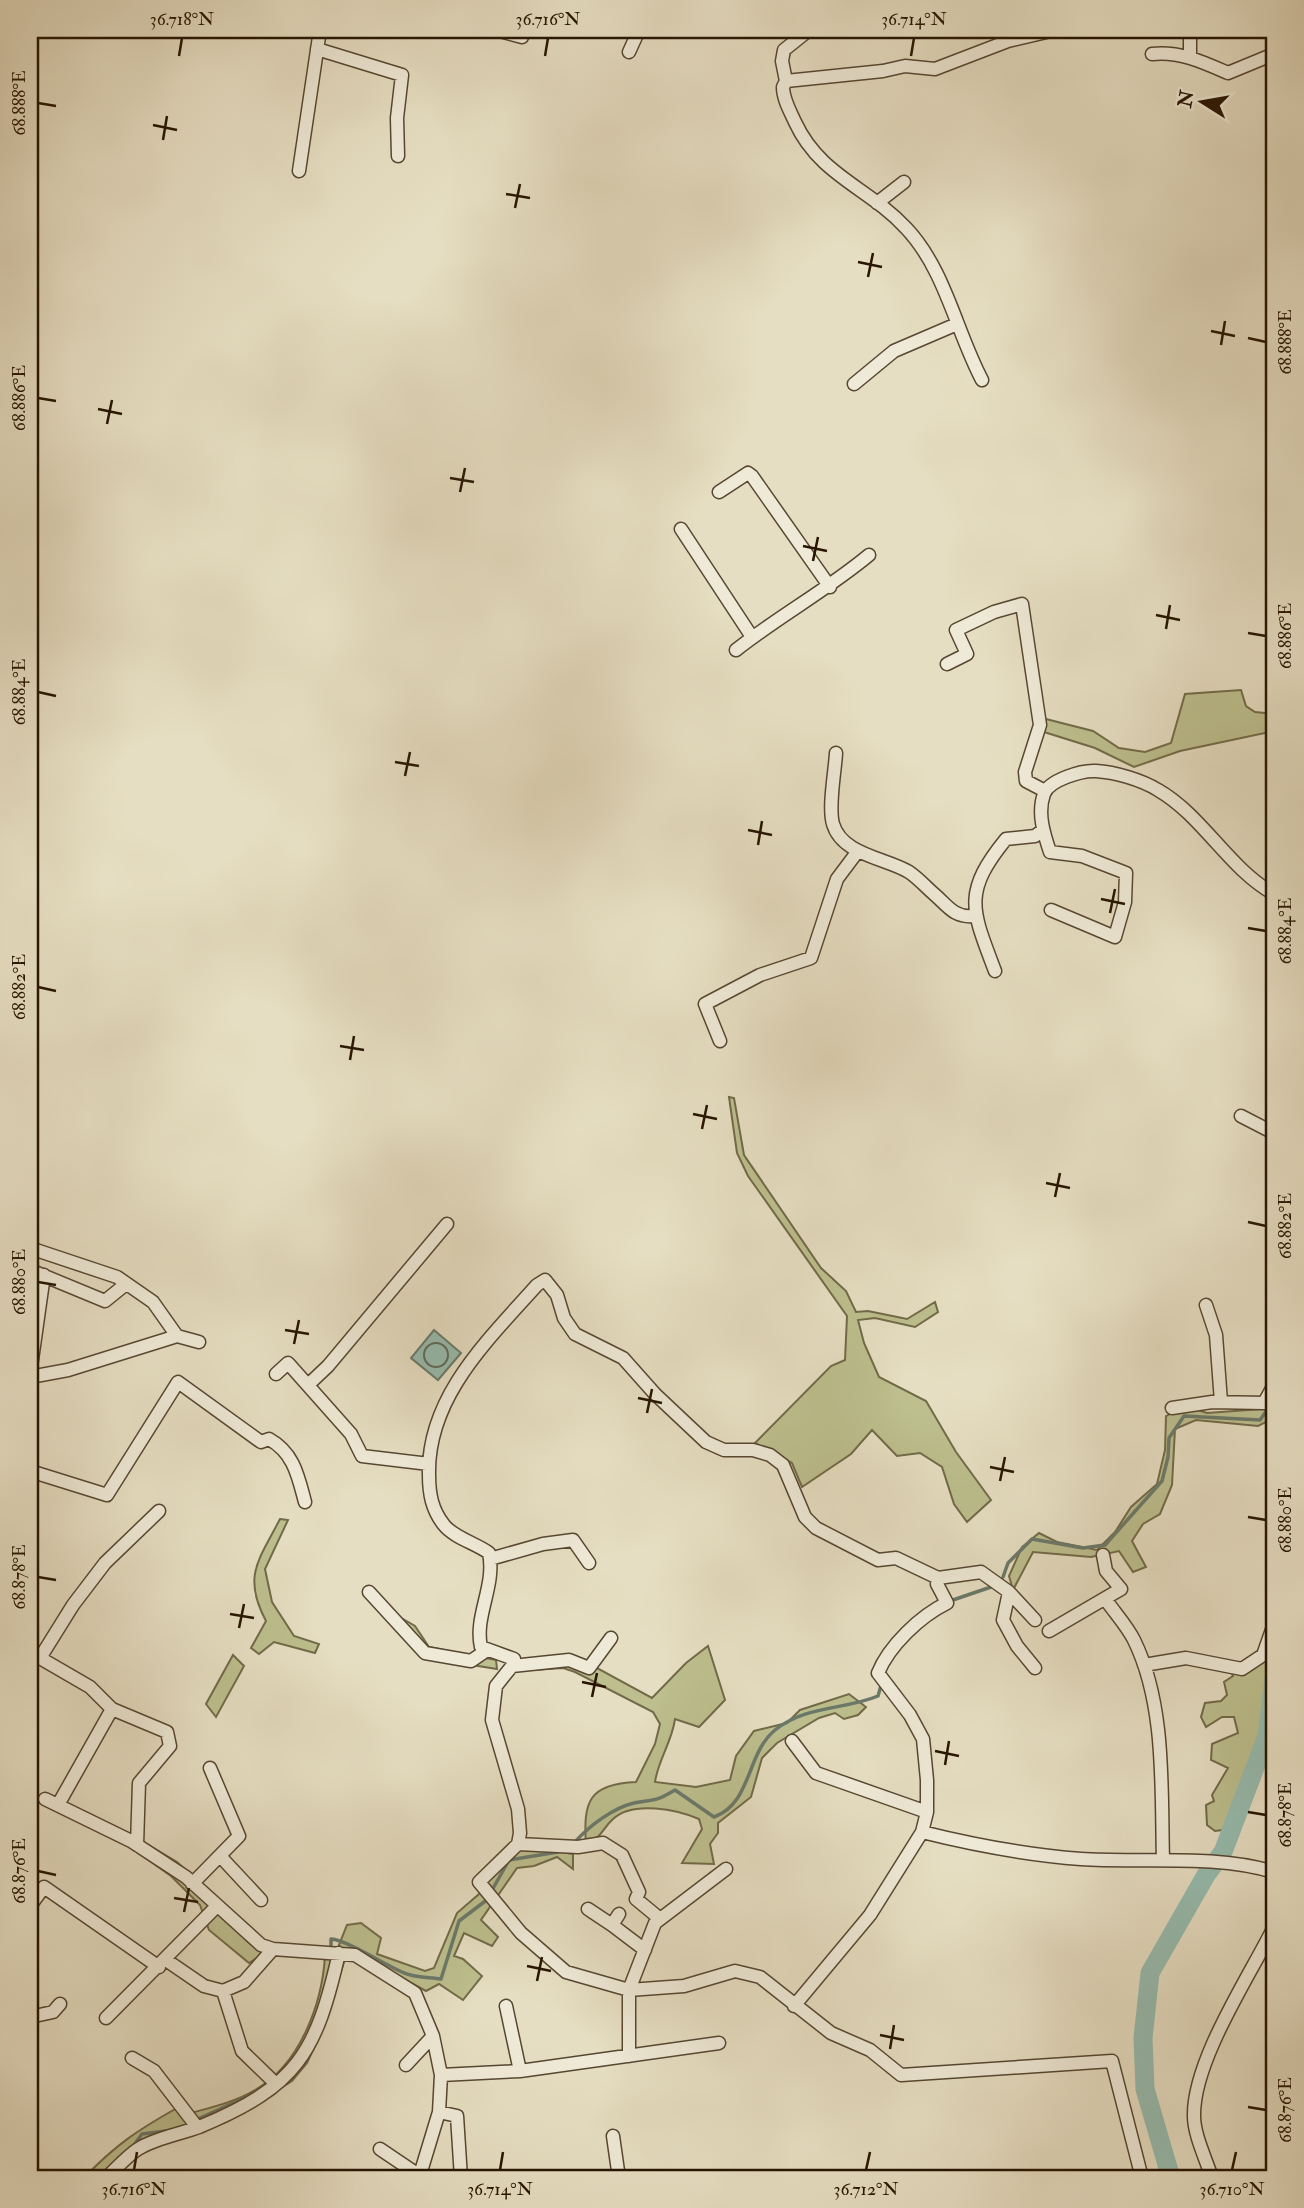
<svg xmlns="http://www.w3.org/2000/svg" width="1304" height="2208" font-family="'IM FELL Double Pica',serif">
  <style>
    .green { fill: #bdbf8e; stroke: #726a48; stroke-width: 2 }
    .water { fill: #97bcaf; stroke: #6a796a; stroke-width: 2 }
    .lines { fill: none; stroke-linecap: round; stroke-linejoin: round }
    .shore { stroke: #5f6858; stroke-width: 2 }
    .stream { stroke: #6a796a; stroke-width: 3.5 }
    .river { stroke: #97bcaf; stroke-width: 19 }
    .minor-casing { stroke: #574732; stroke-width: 15 }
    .minor { stroke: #efead7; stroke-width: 12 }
    .ticks { fill: none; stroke: #271502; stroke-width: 2.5 }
    .neatline { fill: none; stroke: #271502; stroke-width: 2.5 }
    .ticks-label { font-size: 18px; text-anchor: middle; fill: #271502 }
  </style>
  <rect width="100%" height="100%" fill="#e6dec2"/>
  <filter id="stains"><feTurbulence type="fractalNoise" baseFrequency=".00286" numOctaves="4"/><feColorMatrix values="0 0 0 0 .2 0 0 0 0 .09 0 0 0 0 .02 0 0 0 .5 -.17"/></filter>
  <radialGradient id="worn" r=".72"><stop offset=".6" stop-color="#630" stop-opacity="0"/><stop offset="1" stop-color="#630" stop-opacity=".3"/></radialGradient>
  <path class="green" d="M1241,690L1246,706L1255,712L1274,714V731L1180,751L1134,767L1095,748L1044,732L1046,719L1093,731L1119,748L1145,752L1171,743L1185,694Z
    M729,1097L734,1098L744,1155L821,1268L846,1291L856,1312L868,1311L907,1319L935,1302L938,1312L915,1327L875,1318L858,1320L864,1343L879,1377L926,1401L956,1452L991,1500L967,1522L954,1504L942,1467L920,1453L897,1456L872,1430L851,1454L802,1487L792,1463L755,1443L831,1366L845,1360L847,1316L748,1176L737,1153Z
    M1185,1406L1207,1413L1274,1408V1418L1258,1426L1196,1420L1175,1429L1172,1485L1160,1514L1143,1524L1132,1541L1146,1567L1133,1572L1119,1551L1091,1557L1033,1552L1013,1590L1009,1576L1022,1547L1039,1533L1057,1542L1097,1550L1115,1532L1131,1507L1157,1484L1165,1450L1166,1416Z
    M280,1519L288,1520L265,1569L272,1602L294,1636L319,1644L315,1653L274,1642L259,1654L251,1648L266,1621C242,1576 259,1560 280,1519Z
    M389,1611L415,1626L429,1647L496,1660L497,1669L422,1657Z
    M1274,1627V1675L1256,1760L1240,1794L1239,1809L1231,1829L1215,1831L1207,1825L1206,1805L1214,1801L1212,1795L1228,1768L1211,1760L1212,1744L1238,1733L1234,1717H1222L1206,1727L1201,1717L1205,1703L1221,1701L1227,1695L1224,1682L1233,1676L1230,1670L1261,1657Z
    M708,1646L725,1700L699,1727L675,1719C672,1742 658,1760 655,1782L696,1787L730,1780L736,1756L754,1731L787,1723L800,1710L849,1694L866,1707L858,1715L844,1719L835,1713L819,1718L777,1743L762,1758L751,1797L718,1823V1833L710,1844L714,1864L682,1863L702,1829L699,1819C678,1810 633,1800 613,1819C601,1830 604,1835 586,1845C583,1801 589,1784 636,1782L655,1744L660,1724L653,1712L575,1672L563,1668L518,1671L522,1662L575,1656L652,1698L686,1663Z
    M233,1655L244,1666L216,1717L206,1704Z
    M142,1841L177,1862L244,1923L247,1941L263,1954L249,1963L209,1930L200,1905L171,1876L137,1852Z
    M526,1846L573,1854V1869L557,1857L534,1866L517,1868L481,1920L498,1937L492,1946L464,1933L454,1956L463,1959L482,1976L463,2000L439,1984L426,1991L373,1962L344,1955L339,1945L347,1925L361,1923L381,1938L377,1954L425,1971L434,1968L457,1913L479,1894L496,1865Z
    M325,1956L345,1959L321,2033L307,2063L292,2081L226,2122L151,2136L108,2178H84C115,2145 138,2130 177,2108L184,2115C208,2108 233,2103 255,2090C300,2065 322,2004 325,1956Z"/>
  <path class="water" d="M434,1330L461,1353L438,1380L411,1358Z"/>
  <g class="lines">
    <path class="shore" d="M424 1355a12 12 0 1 1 24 0a12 12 0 1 1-24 0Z"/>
    <path class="stream" d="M1003,1577L1008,1563L1032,1539L1083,1548L1105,1545L1162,1481L1168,1457L1169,1438L1184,1416L1260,1420L1274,1400
      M950,1601L991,1587
      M575,1842C589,1826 613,1808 634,1803C655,1799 655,1802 675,1790L714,1817C752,1803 746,1754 775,1730C806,1705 845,1710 878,1696L882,1682
      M491,1892L509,1860L558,1852
      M331,1965V1939C347,1940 385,1965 402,1972C413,1978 429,1977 441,1979L459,1921L488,1899
      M196,2120L246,2097
      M134,2145L142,2134L166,2131"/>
    <path class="river" d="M1171,2178L1145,2089L1143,2038L1150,1973L1206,1875L1223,1852L1267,1736L1274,1678"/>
    <g class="minor-casing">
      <path id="minor" d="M496,30L522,37
        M317,49L402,75L397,118L398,156
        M629,52L639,30
        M1152,54C1180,51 1203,62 1228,73L1274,54
        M1190,57V30
        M786,81L782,61L784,50L809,30
        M299,171L320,30
        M877,203L904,182
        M982,380C956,331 945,269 906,228C868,187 820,176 795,122C790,111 783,99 783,87L786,81L883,71L905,66L935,69L1008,41L1055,30
        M854,384L894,351L957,324
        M719,492L748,473L752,476L830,587
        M681,529L752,637
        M736,650C779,616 827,590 869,555
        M947,664L967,654L956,630L994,612L1022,604L1040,725L1025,772L1026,781L1045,791
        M836,753C835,772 828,807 833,824C842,855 886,858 909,872C918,878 926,887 934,894C948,906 954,918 974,916
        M1051,910L1115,937L1125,902L1126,873L1082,856L1050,852C1044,834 1037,813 1044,794C1049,780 1082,770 1096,771C1115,772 1142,780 1158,790C1203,816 1228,868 1274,894
        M995,971C972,910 962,893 1006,839L1035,836L1043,830
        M720,1041L705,1004L760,975L811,958L837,879L858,851
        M1241,1116L1274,1133
        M30,1248L117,1277L153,1302L177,1336L199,1342
        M30,1270L105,1301L126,1284
        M1206,1305L1216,1335L1221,1402
        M30,1374L44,1275
        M276,1374L288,1363L351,1434L362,1456L429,1464
        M30,1377L68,1370L177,1336
        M309,1384L328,1366L447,1224
        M1172,1408L1212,1402L1264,1403L1274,1385
        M30,1471L107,1495L178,1382L261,1442L269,1439C294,1453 298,1476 305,1502
        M490,1559L543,1544L573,1540L589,1563
        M369,1592L425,1653L471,1661L487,1650
        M1009,1592L1003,1620L1017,1646L1035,1668
        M1106,1600C1115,1613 1127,1626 1134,1640C1166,1705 1161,1789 1163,1860
        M1035,1620L1009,1592L981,1572L938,1578L896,1558L878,1560L816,1528L805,1517L783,1465L770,1455L753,1450H724L706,1442L655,1394L623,1358L575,1334L564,1318L557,1295L545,1280L537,1285C488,1340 427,1397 429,1475C429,1494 432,1510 444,1525C453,1537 477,1544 489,1553C496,1586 474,1616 481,1647L514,1659L512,1666L496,1686L492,1720L518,1809L520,1833L518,1844L479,1882L521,1933L566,1972L629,1990L684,1986L735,1971L760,1977L831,2033L870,2050L901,2075L1112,2061L1142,2178
        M1049,1631L1121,1589L1106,1571L1103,1555
        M1144,1665L1186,1658L1242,1669L1263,1655L1274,1624
        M512,1666L569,1660L589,1668L611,1638
        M112,1709L167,1732L170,1746L139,1783L137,1845
        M792,1741L816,1773L927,1812
        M45,1799L131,1841L186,1877L261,1945L273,1949L355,1955L415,1993L433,2036L441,2075L439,2112L419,2178
        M59,1803L112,1709L90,1687L40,1658L73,1605L105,1563L159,1511
        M922,1832C974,1845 1029,1855 1081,1859C1142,1863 1216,1854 1274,1872
        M518,1844L578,1847L603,1843L622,1855L639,1892L636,1899L659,1918
        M220,1856L261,1900
        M192,1884L239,1836L210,1768
        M30,1906L44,1887L159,1967
        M588,1909L612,1925
        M619,1914L612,1925L645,1950
        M273,1949L244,1982L223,1991L242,2051L276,2084
        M166,1960L204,1986L223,1991
        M506,2006L520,2071
        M794,2006L870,1915L922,1832L927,1812V1780L923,1739L910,1715L878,1673C889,1646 920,1616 947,1603L937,1584L938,1578
        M30,2017L53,2012L60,2004
        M106,2018L216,1907
        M629,2056V1990L655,1923L726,1869
        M132,2058L154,2071L197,2127
        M406,2065L433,2036
        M441,2075L520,2071L719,2043
        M439,2112L457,2116L461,2178
        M613,2136L619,2178
        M380,2149L420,2176
        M106,2178C116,2169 127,2156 138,2149C155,2138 180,2134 199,2127C298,2086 316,2053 339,1953
        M1212,2178C1206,2159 1194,2135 1194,2116C1193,2061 1249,1977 1274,1927"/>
    </g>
    <use href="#minor" class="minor"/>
  </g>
  <path class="ticks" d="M179,56L182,38M545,56L548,38M911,56L914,38M38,103L56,106M153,125L177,130M163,140L167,116M506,194L530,198M515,208L520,184M858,262L882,267M868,277L873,253M1211,331L1235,336M1248,338L1266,342M1221,345L1225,321M38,398L56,401M98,409L122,414M107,424L112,400M450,478L474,482M460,492L465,468M803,546L827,551M813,561L818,537M1156,615L1180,620M1166,629L1170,605M1248,633L1266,636M38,692L56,696M395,762L419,766M405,776L410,752M748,830L772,835M758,845L762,821M1101,899L1125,904M1110,913L1115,889M1248,928L1266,931M38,987L56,991M340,1046L364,1050M350,1060L354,1036M693,1114L717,1119M702,1129L707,1105M1046,1183L1070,1188M1055,1197L1060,1173M1248,1222L1266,1226M38,1282L56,1285M285,1330L309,1334M294,1344L299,1320M638,1398L662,1403M647,1413L652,1389M990,1467L1014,1472M1000,1481L1005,1457M1248,1517L1266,1520M38,1577L56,1580M230,1614L254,1618M239,1628L244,1604M582,1682L606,1687M592,1697L597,1673M935,1751L959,1756M945,1765L949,1741M1248,1812L1266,1815M38,1871L56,1875M174,1898L198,1902M184,1912L189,1888M527,1966L551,1971M537,1981L542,1957M880,2035L904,2040M890,2049L894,2025M1248,2107L1266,2110M134,2170L137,2152M500,2170L503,2152M866,2170L870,2152M1232,2170L1236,2152"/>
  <rect width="1304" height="2208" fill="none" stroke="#e6dec2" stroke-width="77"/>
  <g transform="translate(1202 102) rotate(281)" stroke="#efead7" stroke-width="5" paint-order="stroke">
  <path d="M0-5L12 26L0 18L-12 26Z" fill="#271502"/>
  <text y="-10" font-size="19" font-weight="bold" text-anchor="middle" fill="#271502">N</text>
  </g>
  <rect x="38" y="38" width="1228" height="2132" class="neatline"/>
  <g class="ticks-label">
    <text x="182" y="25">36.718°N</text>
    <text x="548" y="25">36.716°N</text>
    <text x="914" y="25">36.714°N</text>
    <text transform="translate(19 103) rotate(-90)" y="6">68.888°E</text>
    <text transform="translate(1285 342) rotate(-90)" y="6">68.888°E</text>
    <text transform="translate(19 398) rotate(-90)" y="6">68.886°E</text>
    <text transform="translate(1285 636) rotate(-90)" y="6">68.886°E</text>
    <text transform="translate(19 692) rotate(-90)" y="6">68.884°E</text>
    <text transform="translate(1285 931) rotate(-90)" y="6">68.884°E</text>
    <text transform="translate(19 987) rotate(-90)" y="6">68.882°E</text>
    <text transform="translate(1285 1226) rotate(-90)" y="6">68.882°E</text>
    <text transform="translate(19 1282) rotate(-90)" y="6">68.880°E</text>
    <text transform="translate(1285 1520) rotate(-90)" y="6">68.880°E</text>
    <text transform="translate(19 1577) rotate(-90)" y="6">68.878°E</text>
    <text transform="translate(1285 1815) rotate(-90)" y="6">68.878°E</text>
    <text transform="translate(19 1871) rotate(-90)" y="6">68.876°E</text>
    <text transform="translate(1285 2110) rotate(-90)" y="6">68.876°E</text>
    <text x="134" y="2195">36.716°N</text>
    <text x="500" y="2195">36.714°N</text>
    <text x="866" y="2195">36.712°N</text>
    <text x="1232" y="2195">36.710°N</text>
  </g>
  <rect width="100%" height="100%" filter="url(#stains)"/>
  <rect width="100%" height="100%" fill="url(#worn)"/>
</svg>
